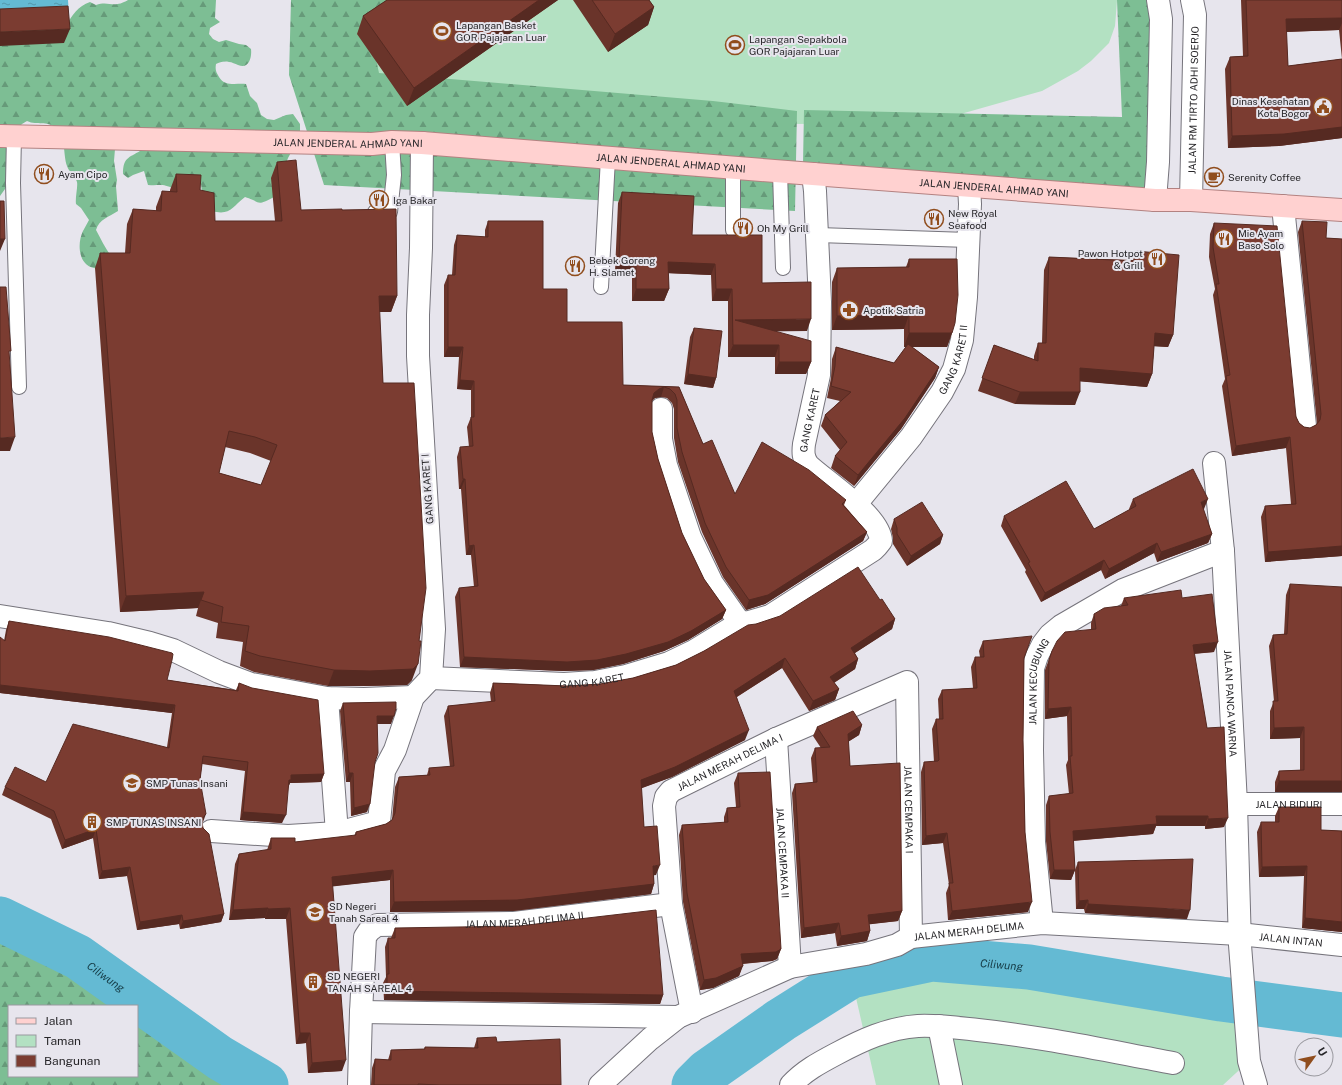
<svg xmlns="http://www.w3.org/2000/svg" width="1342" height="1085" font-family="'Public Sans',sans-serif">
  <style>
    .green { fill: #b3e1c2 }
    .forest { fill: url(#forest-firs); fill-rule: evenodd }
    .water { fill: url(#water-ripples) }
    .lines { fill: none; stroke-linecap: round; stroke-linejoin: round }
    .river { stroke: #64bad3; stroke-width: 45 }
    .lane-casing { stroke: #76747c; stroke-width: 16 }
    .street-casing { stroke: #76747c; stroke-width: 24 }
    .secondary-casing { stroke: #76747c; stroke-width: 24 }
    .primary-casing { stroke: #b38281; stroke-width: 24 }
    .lane { stroke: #fff; stroke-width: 14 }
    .street { stroke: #fff; stroke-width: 22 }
    .secondary { stroke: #fff; stroke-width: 22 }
    .primary { stroke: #ffd1d0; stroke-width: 22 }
    .wall { fill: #6a342a; fill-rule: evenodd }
    .shaded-wall { fill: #562a22 }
    .building { fill: #7b3c31; stroke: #562a22; fill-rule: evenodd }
    .labels { text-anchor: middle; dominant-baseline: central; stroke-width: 4; stroke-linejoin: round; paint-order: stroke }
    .poi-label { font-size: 10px; fill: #272629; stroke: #e7e5ed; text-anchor: start }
    .street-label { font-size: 10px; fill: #272629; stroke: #e7e5ed }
    .water-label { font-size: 11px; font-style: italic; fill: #18404b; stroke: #e7e5ed }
  </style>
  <defs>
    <pattern id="forest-firs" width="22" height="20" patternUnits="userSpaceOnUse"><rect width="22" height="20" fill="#7dbe94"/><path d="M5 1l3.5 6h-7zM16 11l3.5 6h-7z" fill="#669a79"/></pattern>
    <pattern id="water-ripples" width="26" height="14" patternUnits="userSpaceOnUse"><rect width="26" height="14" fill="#64bad3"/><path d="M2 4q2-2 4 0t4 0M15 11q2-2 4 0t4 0" fill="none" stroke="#5297ab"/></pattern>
  </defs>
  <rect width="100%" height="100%" fill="#e7e5ed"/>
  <path class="green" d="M378,0H1117V1L1115,26L1109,43L1091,61L1078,71L1042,91L929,123L793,124L369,96Z
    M932,959L1021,967L1237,1001L1249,1061L1223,1085H876L851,976Z"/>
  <path class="forest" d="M128,0H216L215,18L220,22L210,28L209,34L213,39L219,42L226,40L239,44L246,45L251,49C252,57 249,70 238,65C235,64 232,62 229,62C224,61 220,62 216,64C215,70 216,72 219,77C225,87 236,83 246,84L250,96L257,103L261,115L267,119L274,120L286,115L293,114L300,124V136L288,158L274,197C255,207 262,202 245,197C232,207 230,216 212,211L202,192L201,184L195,181L174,189C162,183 160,186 148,185L144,171L133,175L128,178L123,174C123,156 130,158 143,149H115L114,161L117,180L116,186L118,211C109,217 99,219 96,230C101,239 105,248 111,256L107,267C103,267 98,269 94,268C78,265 77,243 83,231C85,227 87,224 89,220L81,208L76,204C75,198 78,187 77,182C75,176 69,172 67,166C63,155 66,136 56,128C46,120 38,126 27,121L22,124L18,128C13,145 1,166 10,182L0,196V19L66,26C72,15 78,6 90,2L96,5C109,0 113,9 128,0Z
    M291,0H399L368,21L379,73L713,101L797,111L795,211L324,185L289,75Z
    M1117,0H1158L1152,196L803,164L804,110L1122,117Z
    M0,919L78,957L201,1045L271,1085H0ZM9,1006H137V1076H9Z"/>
  <path class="water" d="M0,0H68L69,16L0,19Z"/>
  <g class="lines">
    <g class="river">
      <path id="s1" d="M0,919L78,957L220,1058L266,1085"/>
      <path id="s2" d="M694,1085L707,1072L781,1020L851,976L932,959L1029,967L1221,999L1342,1015"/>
    </g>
    <g class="lane-casing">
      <path id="lane" d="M14,136L13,183L19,387
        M780,172L783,268
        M375,212H390L394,175L392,142
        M733,230V168
        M818,235L968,240
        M601,287L608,158"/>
    </g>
    <g class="street-casing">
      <g id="street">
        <path d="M1283,206L1305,426"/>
        <path id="s3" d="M1214,463L1223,551L1236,804L1240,945L1249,1061L1256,1085"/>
        <path id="s4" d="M856,504L911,437L942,392L954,369L962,340L966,297L970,204L969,186"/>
        <path d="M0,616L108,633L150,643L173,650L219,672L251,684L327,698L364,699L413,697"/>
        <path id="s5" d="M740,623L749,622L770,616L873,550L877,546L881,541C880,516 826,482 808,465C803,458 803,452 804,444L819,375L820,302L815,191L813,174"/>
        <path id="s6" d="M431,678L564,684L595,682L626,676L669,663L694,651L740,623L712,583L690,537L666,465L661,439V409"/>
        <path d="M327,698L337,833"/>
        <path id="s7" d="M776,739L790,967"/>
        <path id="s8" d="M1236,804H1342"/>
        <path d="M211,831L288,836L337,833L379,822L384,771L395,750L413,697L431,678L434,629L418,356V315L421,248L422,143"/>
        <path id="s9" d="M1042,923L1034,842L1032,750L1033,668L1037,656L1043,644L1050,635L1061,626L1123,590L1223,551"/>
        <path d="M361,1012L678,1017"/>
        <path id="s10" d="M692,1012L671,904L664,806L666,797L671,791L776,739L907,682L911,937"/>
        <path d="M939,1026L951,1085"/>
        <path id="s11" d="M359,1085L361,1012L365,937L369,931L377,925L514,923L671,904"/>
        <path id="s12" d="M600,1085L650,1039L678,1017L790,967L866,954L897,945L911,937L1042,923L1239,934L1342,945"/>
        <path d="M791,1085C804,1071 819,1063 836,1054C862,1040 888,1028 918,1026C938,1025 959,1028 978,1030C1044,1037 1108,1051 1173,1063"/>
      </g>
    </g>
    <g class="secondary-casing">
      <g id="secondary">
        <path d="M1155,200L1158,162L1161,19L1158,0"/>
        <path id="s13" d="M1191,200L1195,15L1192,0"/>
      </g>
    </g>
    <g class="primary-casing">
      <g id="primary">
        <path id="s14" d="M0,136L372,144L392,142L422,143L813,174L1155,200H1191L1342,210"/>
      </g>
    </g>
    <use href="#lane" class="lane"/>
    <use href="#street" class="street"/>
    <use href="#secondary" class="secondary"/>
    <use href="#primary" class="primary"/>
  </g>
  <path class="wall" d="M387,0H558L407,106L357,34L363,16Z
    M573,0H649L654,7L648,25L608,52Z
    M1241,0H1342V138L1279,146L1228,148L1225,69L1230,57L1243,56ZM1339,30L1342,59L1288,66L1286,32Z
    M277,162L301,210H342L397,296L391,312H379L383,383L412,680L407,685L364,686H328L254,672L240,666L243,642L216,638L218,623L196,616L198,608L120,612L95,268L100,253H125L127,224L133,209L156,211V207L162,191L170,192V190L176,174L200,190L215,221H275L271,178ZM225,447L250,453L271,461L261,485L219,473Z
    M622,192L692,235L762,283L807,331H775L811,362L806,374H775V357H728V301H712L711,275L668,273L669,289L664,301H632V271H615L618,203Z
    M488,221L543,289L567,322L623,385L679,387L703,444L735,494L846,500L844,505L867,532L863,541L765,604L746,610L723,577L702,532L678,462L674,438V409L672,403L667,398L661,397L655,398L652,401V432L658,459L682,533L704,579L726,610L722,619L688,640L664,651L623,664L593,670L564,671L460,667L455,597L459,588L474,587L471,555H466L461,489H459L457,457L460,447H469L467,427L471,417V390L457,389L459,357H444V285L448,275H452L454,245L457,235L485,237V230Z
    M1302,221L1326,238L1342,239V556L1265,562L1261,517L1265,506L1291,504L1286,448L1232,456L1222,386L1225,379L1213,295L1215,289L1209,257L1210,234L1214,223L1299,423L1304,427L1310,428L1316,425L1317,424L1298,232Z
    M1136,251L1173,335L1168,347L1154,346L1152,374L1147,387L1080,381L1075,405L1015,404L978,391L994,345L1034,360V356L1038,343H1042L1044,270L1049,257L1133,260Z
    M909,259L952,333L947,347H912L939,367L935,378L901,429L854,486L831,468L835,456L840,450L821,426L825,415L840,401L827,398L831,378L832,359L836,347L894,363L906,347H904V329L832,330V282L837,268L906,267Z
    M694,328L716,378L713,388L684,384L690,337Z
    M1133,499L1204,509H1203L1212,534L1208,543L1157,562L1154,553L1105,579L1101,570L1041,602L1025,572L1026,570L1001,526L1004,516L1094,529L1129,510V509Z
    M894,519L943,535L940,544L907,566L893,544V538L891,529Z
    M1290,584L1342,792H1275V782L1279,771L1300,770V738L1270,739V711L1274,701L1269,646L1273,635L1284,634L1286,595Z
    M1124,598H1182L1214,652L1194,654L1224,827L1205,829V826H1156L1153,834L1073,841L1075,870L1078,862L1187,919L1085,913L1084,909H1076L1075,870L1071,880L1050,879L1046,841V805L1049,796L1069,794L1066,765L1068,760L1067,716L1045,719V670L1052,651L1091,629V623L1094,614L1121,606Z
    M880,600L895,619L892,629L855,653L858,659L855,669L834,683L839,689L835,700L809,711L782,668L737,697L745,740L672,777L641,788L644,827L656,875H654V884L651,894L513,911L390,912V880L332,886L342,1071L308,1073L306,1043L296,1044L286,919H265V918L229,920L235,864L239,854L267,850L271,838L295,842L354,836L356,832L386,824L392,820L395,787L399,777L427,775L429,768L450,767L444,716L448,706L491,702L490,693L493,683L567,686L600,684L633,678L676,665L704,651L756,624Z
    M9,621L167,680L236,690L239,683L324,774L321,782L290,783L288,787L282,823L240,820L245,771L202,764L200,780L203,822L202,823L224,914L221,922L180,929L179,924L137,930L127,876L99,879L93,838L62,849L51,819L2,795L5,787L46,782L167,747L172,713L0,693L4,641L6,630Z
    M983,641L1024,658L1023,740L1025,832L1028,912L948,920L946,893L949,885L943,843L922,845L921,772L924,762H934L932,729L936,719H939L938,699L942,690L973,688L971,667L975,657H980L979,651Z
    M343,703L391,724H377L374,762L367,812L351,816L350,782H346L340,711Z
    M862,725L859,735L848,742L850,766L902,911L898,921L869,924L870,931L867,941L837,946L835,933L801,938L792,793L795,784L813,783L811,758L815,748H821L813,736L817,727Z
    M738,773L781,949L777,959L772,961L743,964L739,976L713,988L700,990L683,902L679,835L682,825L724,823V817L727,808L736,807L734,783Z
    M1279,807L1321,830L1342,831V932L1302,928L1304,876L1259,877L1257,832L1261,822H1275V816Z
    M395,928L663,995L660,1004L384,1000L383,983L386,977L385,947L388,938H391Z
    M477,1038L497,1042L561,1085H371L372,1068L375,1059L388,1060L391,1050L424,1049L425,1047L474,1048Z"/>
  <path class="shaded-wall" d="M539,0H558L407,106L414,88Z
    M654,7L648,25L608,52L615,34Z
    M1342,18V23L1339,30L1282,32L1286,19Z
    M70,29L64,43L0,46V32Z
    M1342,127V138L1279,146L1228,148L1232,136Z
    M0,239H5L0,251Z
    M619,259L636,260L632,271H615Z
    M668,262L715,264L711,275L664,273Z
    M636,289H669L664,301H632Z
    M716,289H732L728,301H712Z
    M379,296H397L391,312H373Z
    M909,315L904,329L832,330L837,316Z
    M811,319L807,331L732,332L735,320Z
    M909,333H952L947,347H904Z
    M1155,333L1173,335L1168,347L1150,346Z
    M733,345H779L775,357H728Z
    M448,347H463L459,357H444Z
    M779,362H811L806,374H775Z
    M939,367L935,378L901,429L854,486L858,475Z
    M1080,368L1152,374L1147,387L1075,381Z
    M688,374L716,378L713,388L684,384Z
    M460,380L474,381L471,390L457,389Z
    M664,387L661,397L655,398L650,402L654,393L659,389Z
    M1020,392H1080L1075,405L1015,404Z
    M15,437L10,451H0V438Z
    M1290,437L1286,448L1232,456L1236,446Z
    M463,479H465L461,489H459Z
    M1208,499L1204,509L1197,512L1201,502Z
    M867,532L863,541L765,604L746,610L749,600Z
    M1212,534L1208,543L1157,562L1161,552Z
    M943,535L940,544L907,566L911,556Z
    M1157,543L1154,553L1105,579L1109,569Z
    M474,545L471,555H466L469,546Z
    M1342,546V556L1265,562L1268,552Z
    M1104,560L1101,570L1041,602L1045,593Z
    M204,592L198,608L120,612L126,596Z
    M726,610L722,619L688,640L664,651L623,664L593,670L564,671L460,667L464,657Z
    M895,619L892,629L847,658L851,648Z
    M1218,642L1214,652L1189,654L1193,645Z
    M785,658L782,668L730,701L734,691Z
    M858,659L855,669L827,687L830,677Z
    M418,664L412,680L407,685L364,686H328L334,670Z
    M0,685L175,705L172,713L0,693Z
    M839,689L835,700L809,711L813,701Z
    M1071,707L1067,716L1045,719L1048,709Z
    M377,716H394L391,724H374Z
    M862,725L859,735L844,744L848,734Z
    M1304,727L1300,738L1270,739L1274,728Z
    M749,730L745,740L672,777L637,790L641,780Z
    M349,773H353L350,782H346Z
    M324,774L321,782L290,783L288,788H286L291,775Z
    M1279,781H1342V792H1275Z
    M370,804L367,812L351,816L354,808Z
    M243,812L286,815L282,823L240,820Z
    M206,814L203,822L200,824L204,816Z
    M1156,816H1208L1205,826H1156L1153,834L1069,841L1073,831Z
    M1228,818L1224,827L1205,829L1208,819Z
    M96,829L93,838L62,849L65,840Z
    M947,833L943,843L922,845L926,836Z
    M660,865L656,875L649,876L653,866Z
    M1307,866L1304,876L1259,877L1262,867Z
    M130,867L127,876L99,879L102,871Z
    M393,870L390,880L328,887L332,877Z
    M1054,870H1075L1071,880L1050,879Z
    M654,884L651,894L513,911L390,912L394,902Z
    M1088,900L1084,909H1076L1079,901Z
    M1032,902L1028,912L948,920L952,911Z
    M1088,904L1190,910L1187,919L1085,913Z
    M268,908L265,918L229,920L233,910Z
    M290,908L286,919H265L268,909Z
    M902,911L898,921L864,925L868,915Z
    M224,914L221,922L180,929L183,921Z
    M182,915L179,924L137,930L140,922Z
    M1305,918L1342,922V932L1302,928Z
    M839,923L835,933L801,938L804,928Z
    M870,931L867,941L837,946L841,936Z
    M781,949L777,959L772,961L737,964L741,954Z
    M743,966L739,976L713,988L700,990L704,980Z
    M387,991L663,995L660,1004L384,1000Z
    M300,1033H310L306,1043L296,1044Z
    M346,1060L342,1071L308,1073L312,1063Z"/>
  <path class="building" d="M387,0H539L414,88L363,16Z
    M592,0H649L654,7L615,34Z
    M1246,0H1342V18L1286,19L1288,66L1342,59V127L1284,134L1232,136L1230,57L1248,56Z
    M68,6L70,29L0,32V9Z
    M296,160L301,210L342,209V210L396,209L397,296H379L383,383H414L426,588L419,641H421L418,664L413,669L370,671L334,670L260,656L245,651L249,626L221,622L223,607L201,600L204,592L126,596L100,253H130L133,209L161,211L162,191L177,192L176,174L201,175L200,190L214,193L215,221H282L277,162ZM229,431L255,437L277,445L261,485L219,473Z
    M622,192L694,196L692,235H762V283L811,282V319L735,320L811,341V362H779V345H733L732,289H716L715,264L668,262L669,289H636V260L619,259Z
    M0,201H4L5,239H0Z
    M488,221H543V289H567V322H622L623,385L679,387L703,444L712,440L735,494L762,442L809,470L846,500L842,504L867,532L768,595L749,600L726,567L705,523L682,452L677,428V400L675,394L670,389L664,387L659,389L654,393L652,400V432L658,459L682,533L704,579L726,610L691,631L668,642L626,654L597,660L567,662L464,657L459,588L478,586L474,545L469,546L465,479H463L460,447L473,446L471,417H474V381L460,380L463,347H448V275H455L457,235L488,237Z
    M1302,221L1327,222L1326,238L1342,239V546L1268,552L1265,506L1296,504L1290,437L1236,446L1226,376L1230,375L1216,284H1219L1213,247L1214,223L1277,226L1296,417L1299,423L1304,427L1310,428L1316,425L1320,420L1321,414Z
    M1136,251L1179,255L1173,335L1155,333L1152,374L1080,368V392H1020L982,378L994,345L1038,361V343H1046L1049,257L1135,261Z
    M909,259H957L958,295L955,323L952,333H909V315L837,316V268L909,267Z
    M0,287H6L11,351H9L15,437L0,438Z
    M694,328L722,331L716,378L688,374Z
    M908,344L939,367L905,418L858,475L835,456L847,442L825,415L851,392L831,386L835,366L836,347L894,363Z
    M1193,469L1208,499L1201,502L1212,534L1161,552L1157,543L1109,569L1104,560L1045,593L1028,563L1030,562L1004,516L1066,481L1094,529L1136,506L1133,499Z
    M922,502L943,535L911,556L897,534V528L894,519Z
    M858,567L880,600L882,599L895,619L851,648L858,659L830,677L839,689L813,701L785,658L734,691L749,730L675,767L641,780L644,827L657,826L660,865L653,866L654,884L517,900L394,902L393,870L332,877L346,1060L312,1063L310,1033H300L290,908L268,909V908L233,910L239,854L271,849V838H295V842L356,835V832L386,824L392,820L395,813L399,777L430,775L429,768L454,766L448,706L495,701L493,683L567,686L600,684L633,678L676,665L704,651L748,625L756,624L780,616Z
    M1290,584L1342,587V781H1279V771L1304,770V727L1274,728L1273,701H1278L1273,635L1287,634Z
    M1181,590L1182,598L1212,594L1218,642L1193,645L1207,728L1224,727L1228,818L1208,819V816H1156L1157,824L1073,831L1075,870H1054L1050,832L1049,796L1073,793L1070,756H1072L1071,707L1048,709L1049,660L1052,651L1057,641L1065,632L1096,629L1094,614L1104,608L1128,605L1124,598Z
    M9,621L109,637L172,653L173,654L172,660L167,680L238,691L239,683L252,688L318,700L324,774L291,775V780H289L286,815L243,812L248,762L203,756L200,780L206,814L204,816L202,822L203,828L209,834L224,914L183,921L182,915L140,922L130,867L102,871L96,829L65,840L54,811L5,787L15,767L46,782L73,724L169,748L175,705L0,685V637L5,641Z
    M1032,636L1024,658L1023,740L1025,832L1032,902L952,911L949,883H953L947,833L926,836L924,762L938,761L939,760L936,719H943L942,690L977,688L975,657H984L983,641Z
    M396,702V708L394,716H377L378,753L375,762L370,804L354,808L353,773H349L343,703Z
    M853,711L862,725L848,734L850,766L900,763L902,911L868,915L870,931L841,936L839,923L804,928L795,784L817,782L815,748L830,747L817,727Z
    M770,772L781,949L776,952L741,954L743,966L716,978L704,980L687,893L682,825L728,822L727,808L740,807L738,773Z
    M1279,807H1321V830L1342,831V922L1305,918L1307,866L1262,867L1261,822H1279Z
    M1193,859L1190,910L1088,904V900L1079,901L1078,862Z
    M656,910L663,995L387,991V974H389L388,938H395V928L519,926Z
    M496,1037L497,1042L560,1039L561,1085H439L418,1084V1085H374L375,1059L391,1060V1050L425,1049V1047L478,1048L477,1038Z"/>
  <defs>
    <g id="stadium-ring" transform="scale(1)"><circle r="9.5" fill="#e7e5ed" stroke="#904d1d" stroke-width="1.5"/><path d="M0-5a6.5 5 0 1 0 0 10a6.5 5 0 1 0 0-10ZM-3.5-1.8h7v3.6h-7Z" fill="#904d1d"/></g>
    <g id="civic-ring" transform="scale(1)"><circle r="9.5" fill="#e7e5ed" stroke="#904d1d" stroke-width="1.5"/><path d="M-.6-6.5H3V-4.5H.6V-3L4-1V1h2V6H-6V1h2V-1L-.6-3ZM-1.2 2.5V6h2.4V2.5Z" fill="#904d1d"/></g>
    <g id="restaurant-ring" transform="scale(1)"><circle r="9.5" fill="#e7e5ed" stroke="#904d1d" stroke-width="1.5"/><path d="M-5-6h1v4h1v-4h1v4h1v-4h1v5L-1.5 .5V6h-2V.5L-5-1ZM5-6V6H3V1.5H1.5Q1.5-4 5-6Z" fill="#904d1d"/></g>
    <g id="cafe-ring" transform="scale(1)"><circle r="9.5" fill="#e7e5ed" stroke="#904d1d" stroke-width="1.5"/><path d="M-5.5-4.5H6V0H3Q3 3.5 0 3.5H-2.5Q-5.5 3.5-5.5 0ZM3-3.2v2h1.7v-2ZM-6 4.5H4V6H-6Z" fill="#904d1d"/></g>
    <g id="pharmacy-ring" transform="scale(1)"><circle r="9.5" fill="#e7e5ed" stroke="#904d1d" stroke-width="1.5"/><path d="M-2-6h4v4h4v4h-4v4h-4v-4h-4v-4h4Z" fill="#904d1d"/></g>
    <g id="school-ring" transform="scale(1)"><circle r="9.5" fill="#e7e5ed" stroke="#904d1d" stroke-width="1.5"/><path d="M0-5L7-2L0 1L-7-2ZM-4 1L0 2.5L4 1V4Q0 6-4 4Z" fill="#904d1d"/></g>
    <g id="building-ring" transform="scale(1)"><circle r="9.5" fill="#e7e5ed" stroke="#904d1d" stroke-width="1.5"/><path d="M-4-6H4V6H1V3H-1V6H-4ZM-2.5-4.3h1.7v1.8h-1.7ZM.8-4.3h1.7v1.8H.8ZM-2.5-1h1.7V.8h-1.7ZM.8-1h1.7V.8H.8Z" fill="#904d1d"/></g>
  </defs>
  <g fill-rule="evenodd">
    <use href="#stadium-ring" x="442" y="31"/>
    <use href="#stadium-ring" x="735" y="45"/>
    <use href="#civic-ring" x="1323" y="107"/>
    <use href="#restaurant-ring" x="44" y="174"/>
    <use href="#cafe-ring" x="1214" y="177"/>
    <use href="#restaurant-ring" x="379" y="200"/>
    <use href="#restaurant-ring" x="934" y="219"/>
    <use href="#restaurant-ring" x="743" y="228"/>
    <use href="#restaurant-ring" x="1224" y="239"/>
    <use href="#restaurant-ring" x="1157" y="259"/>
    <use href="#restaurant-ring" x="575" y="266"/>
    <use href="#pharmacy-ring" x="849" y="310"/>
    <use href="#school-ring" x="132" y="783"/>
    <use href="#building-ring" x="92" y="822"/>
    <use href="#school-ring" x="315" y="912"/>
    <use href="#building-ring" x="313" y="982"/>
  </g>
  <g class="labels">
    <g class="poi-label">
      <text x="456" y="25">Lapangan Basket<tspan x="456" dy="12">GOR Pajajaran Luar</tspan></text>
      <text x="749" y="39">Lapangan Sepakbola<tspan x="749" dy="12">GOR Pajajaran Luar</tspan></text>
      <text x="1309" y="101" text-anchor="end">Dinas Kesehatan<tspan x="1309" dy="12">Kota Bogor</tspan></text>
      <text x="58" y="174">Ayam Cipo</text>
      <text x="1228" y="177">Serenity Coffee</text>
      <text x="393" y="200">Iga Bakar</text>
      <text x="948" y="213">New Royal<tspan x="948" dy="12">Seafood</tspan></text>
      <text x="757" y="228">Oh My Grill</text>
      <text x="1238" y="233">Mie Ayam<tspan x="1238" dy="12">Baso Solo</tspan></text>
      <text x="1143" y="253" text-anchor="end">Pawon Hotpot<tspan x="1143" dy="12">&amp; Grill</tspan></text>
      <text x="589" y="260">Bebek Goreng<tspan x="589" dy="12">H. Slamet</tspan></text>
      <text x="863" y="310">Apotik Satria</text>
      <text x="146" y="783">SMP Tunas Insani</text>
      <text x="106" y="822">SMP TUNAS INSANI</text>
      <text x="329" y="906">SD Negeri<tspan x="329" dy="12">Tanah Sareal 4</tspan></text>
      <text x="327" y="976">SD NEGERI<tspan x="327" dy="12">TANAH SAREAL 4</tspan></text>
    </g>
    <g class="street-label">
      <text stroke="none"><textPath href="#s13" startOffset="100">JALAN RM TIRTO ADHI SOERJO</textPath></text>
      <text stroke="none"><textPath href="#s14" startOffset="348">JALAN JENDERAL AHMAD YANI</textPath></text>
      <text stroke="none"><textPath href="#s14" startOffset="672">JALAN JENDERAL AHMAD YANI</textPath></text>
      <text stroke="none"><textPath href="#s14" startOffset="996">JALAN JENDERAL AHMAD YANI</textPath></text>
      <text stroke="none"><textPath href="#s4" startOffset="176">GANG KARET II</textPath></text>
      <text stroke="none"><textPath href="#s5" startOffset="319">GANG KARET</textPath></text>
      <text transform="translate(427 489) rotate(-94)">GANG KARET I</text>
      <text stroke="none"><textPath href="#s6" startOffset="161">GANG KARET</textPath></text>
      <text stroke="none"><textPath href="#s9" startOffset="243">JALAN KECUBUNG</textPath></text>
      <text stroke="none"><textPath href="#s3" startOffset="241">JALAN PANCA WARNA</textPath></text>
      <text stroke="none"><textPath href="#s10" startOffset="291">JALAN MERAH DELIMA I</textPath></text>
      <text stroke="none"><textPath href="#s8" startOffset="53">JALAN BIDURI</textPath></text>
      <text stroke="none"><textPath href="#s10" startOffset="613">JALAN CEMPAKA I</textPath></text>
      <text stroke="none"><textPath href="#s7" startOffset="114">JALAN CEMPAKA II</textPath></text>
      <text stroke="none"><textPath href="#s11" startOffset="313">JALAN MERAH DELIMA II</textPath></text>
      <text stroke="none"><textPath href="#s12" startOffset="410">JALAN MERAH DELIMA</textPath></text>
      <text stroke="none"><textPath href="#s12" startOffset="733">JALAN INTAN</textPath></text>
    </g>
    <g class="water-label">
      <text stroke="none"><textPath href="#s2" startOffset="344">Ciliwung</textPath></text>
      <text stroke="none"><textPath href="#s1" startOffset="121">Ciliwung</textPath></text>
    </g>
  </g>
  <rect x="8" y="1005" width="130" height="72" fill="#e7e5ed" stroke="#9a999f"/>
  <rect x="16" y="1018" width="20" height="6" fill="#ffd1d0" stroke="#9a999f"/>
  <text x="44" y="1025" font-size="12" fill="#272629">Jalan</text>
  <rect x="16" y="1035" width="20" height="12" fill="#b3e1c2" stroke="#9a999f"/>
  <text x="44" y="1045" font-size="12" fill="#272629">Taman</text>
  <rect x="16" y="1055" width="20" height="12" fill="#7b3c31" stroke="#9a999f"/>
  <text x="44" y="1065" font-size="12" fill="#272629">Bangunan</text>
  <g transform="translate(1314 1057) rotate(57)"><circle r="19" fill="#e7e5ed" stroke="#9a999f"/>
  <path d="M0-3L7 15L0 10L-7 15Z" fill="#904d1d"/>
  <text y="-6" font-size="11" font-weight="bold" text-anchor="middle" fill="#272629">U</text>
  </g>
</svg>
